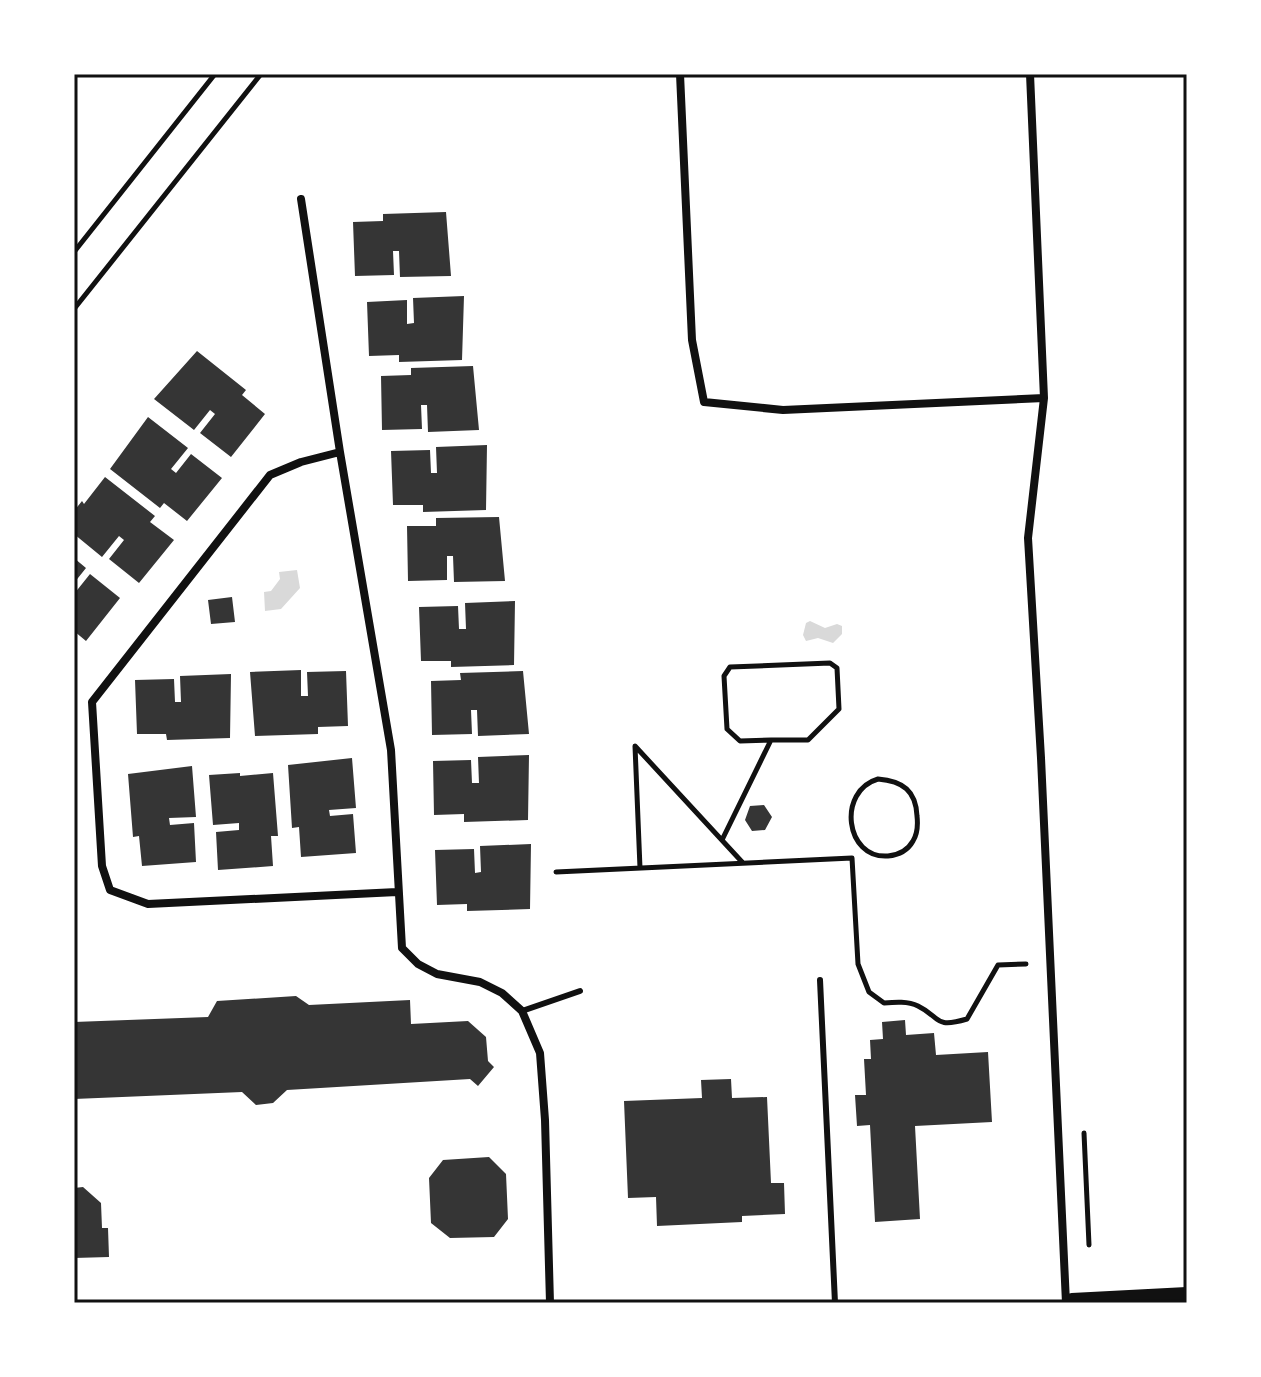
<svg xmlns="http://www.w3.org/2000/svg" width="1261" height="1377" font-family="Lora,serif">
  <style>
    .water { fill: #d9d9d9 }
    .building { fill: #353535 }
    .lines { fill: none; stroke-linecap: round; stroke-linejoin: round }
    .path { stroke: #111; stroke-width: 5 }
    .service { stroke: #111; stroke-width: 6 }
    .minor { stroke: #111; stroke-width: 8 }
    .primary { stroke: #111; stroke-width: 20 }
    .neatline { fill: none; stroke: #111; stroke-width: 3 }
  </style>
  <rect width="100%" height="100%" fill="#fff"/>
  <path class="water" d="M297,570L300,588L281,609L265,611L264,592L271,591L280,579L279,572Z
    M810,621L825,628L837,624L842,626V634L833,643L818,638L806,641L803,635L806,623Z"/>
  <path class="building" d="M446,212L451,276L400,277L399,251H393L394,275L355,276L353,222L383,221V214Z
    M464,296L462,360L399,362V355L369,356L367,302L407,300V324L414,323L413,298Z
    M197,351L246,390L242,395L265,414L231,457L200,433L215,414L210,410L194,430L154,399Z
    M473,366L479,430L428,432L427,405H421L422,429L382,430L381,376L411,375V368Z
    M148,417L188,448L171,469L176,473L191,454L222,478L187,521L164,503L160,508L110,469Z
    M487,445L486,510L423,512V505H393L391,451L430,450L431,473H437L436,447Z
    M105,477L155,516L150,522L174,540L139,583L109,559L124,540L119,536L102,557L74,534V511L82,501L84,504Z
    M499,517L505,581L454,582L453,556H447V580L408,581L407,526H436V518Z
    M74,558L86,568L74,583Z
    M90,574L120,598L86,641L74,631V594Z
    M232,597L235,622L211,624L208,600Z
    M515,601L514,665L451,667V661H421L419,607L458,606L459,629H466L465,603Z
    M301,670V696H308L307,672L346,671L348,726L318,727V734L255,736L250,672Z
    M523,671L529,734L478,736L477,710H471L472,734L432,735L431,681L461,680L460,673Z
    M231,674L230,738L167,740L166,734H137L135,680L174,679L175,702H181L180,676Z
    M529,755L528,820L464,822V814L434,815L433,761L471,760L472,783H479L478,757Z
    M352,758L356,808L329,810L330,816L353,814L356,853L301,857L299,827L292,828L288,765Z
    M192,766L196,817L169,818L170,825L194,823L196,862L142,866L139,836L133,837L128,774Z
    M240,773V776L273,773L278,836H271L273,866L218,870L216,832L239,830V823L213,825L209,775Z
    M764,805L772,817L765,830L752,831L745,820L750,806Z
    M531,844L530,909L467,911V904L437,905L435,850L474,849L475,873L481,872L480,846Z
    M296,996L309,1005L410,1000L411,1024L468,1021L486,1037L488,1061L494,1067L478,1086L470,1079L287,1090L273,1103L256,1105L242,1092L74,1099V1022L208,1017L217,1001Z
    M905,1020L906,1035L934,1033L936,1055L988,1052L992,1122L915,1126L920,1219L875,1222L870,1125L857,1126L855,1095H866L864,1059H871L870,1040L883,1039L882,1022Z
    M731,1079L732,1098L767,1097L771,1183H784L785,1214L742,1216V1222L657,1226L656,1197L628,1198L624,1101L702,1098L701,1080Z
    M489,1157L506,1174L508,1219L494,1237L450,1238L431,1223L429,1178L443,1160Z
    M83,1187L101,1203L102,1228H108L109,1257L74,1258V1188Z"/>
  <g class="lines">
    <path class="path" d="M74,252L215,74
      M74,309L261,74
      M878,779C903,781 916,791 917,816C918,825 918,833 913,841C908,850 899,855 888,856C845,859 837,791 878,779Z
      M722,840L771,740L740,741L727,729L724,676L730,667L830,663L837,668L839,709L808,740H771
      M640,868L635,746L743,863
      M556,872L852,858L858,964L869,992L884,1003C895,1002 908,1001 918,1006C941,1017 933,1029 967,1019L998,965L1026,964
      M1084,1133L1089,1245"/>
    <path class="service" d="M820,980L835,1303
      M522,1011L580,991"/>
    <path class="minor" d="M680,74L692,340L704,402L783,410L1044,398
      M1030,74L1044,398L1028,538L1041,758L1066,1303
      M301,199L340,452L391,750L402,948L418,964L437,974L480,982L502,993L522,1011L540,1053L545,1120L550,1303
      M340,452L301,462L270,475L92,702L102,866L110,890L148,904L397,892"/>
    <path class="primary" d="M1072,1303L1187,1297"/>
  </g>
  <rect width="1261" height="1377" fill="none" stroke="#ffffff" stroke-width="152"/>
  <rect x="76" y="76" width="1109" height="1225" class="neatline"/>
</svg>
